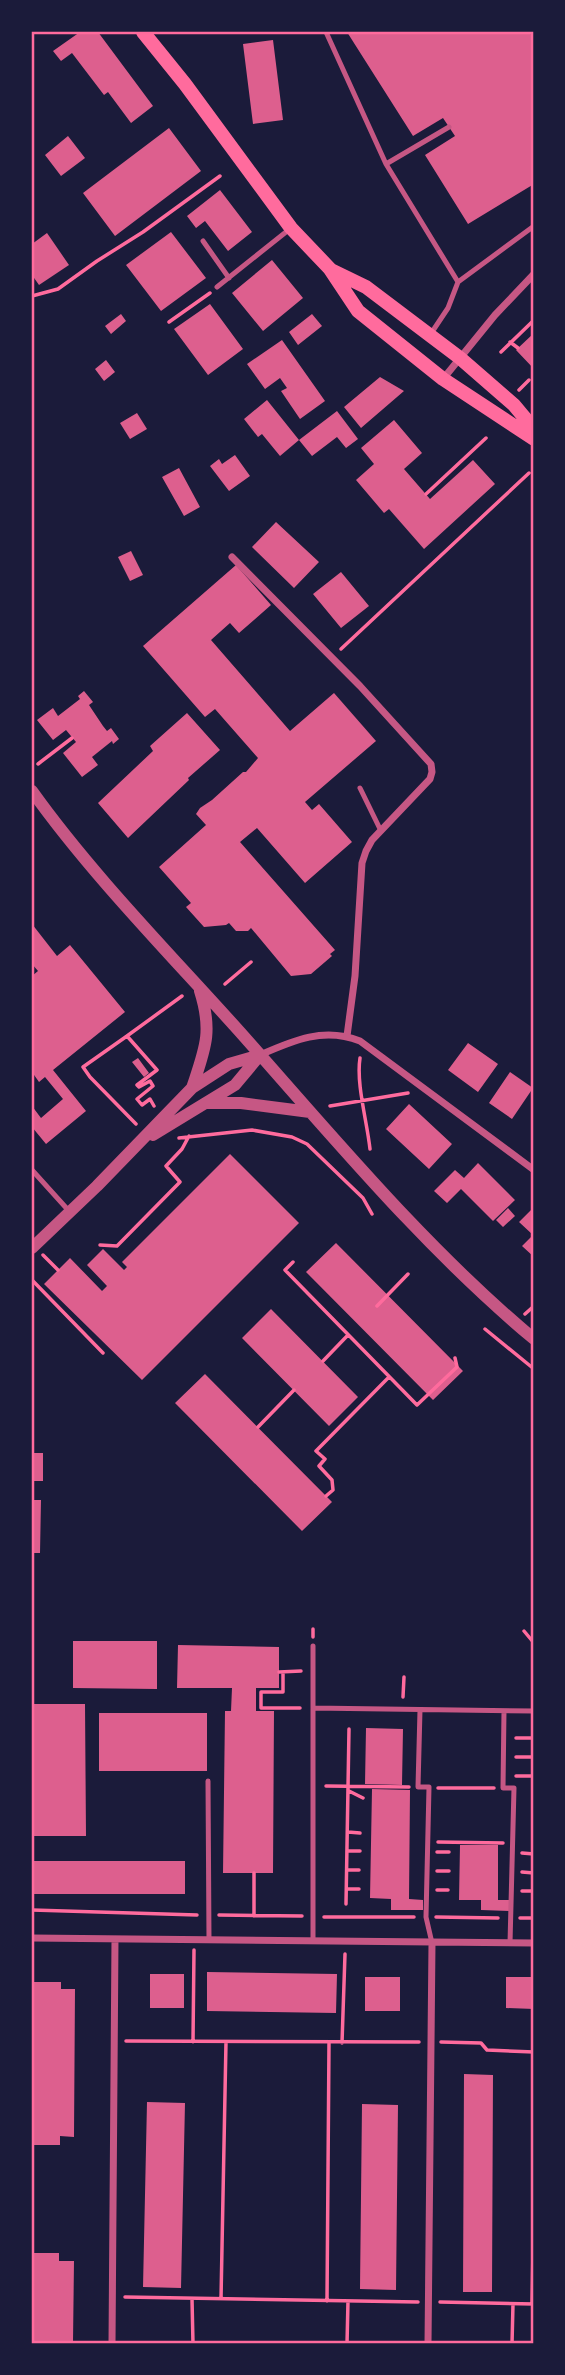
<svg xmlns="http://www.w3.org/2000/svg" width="565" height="2375" font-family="Commissioner,sans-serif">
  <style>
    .building { fill: #dd5f8e }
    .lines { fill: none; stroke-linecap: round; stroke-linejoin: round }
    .path { stroke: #ff6b9d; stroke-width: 3.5 }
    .service { stroke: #c65784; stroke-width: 5 }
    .minor { stroke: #c65784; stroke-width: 7 }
    .tertiary { stroke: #c65784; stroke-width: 12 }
    .secondary { stroke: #ff6b9d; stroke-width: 14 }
    .neatline { fill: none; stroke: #ff6b9d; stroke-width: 2.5 }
  </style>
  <rect width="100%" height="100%" fill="#1b1b3a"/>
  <path class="building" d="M80,32H98L153,106L131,123L108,92L104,95L72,53L61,61L53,51Z
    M347,32H529L534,38V184L468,224L425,155L455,136L443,118L413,136Z
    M273,40L283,120L253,124L243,44Z
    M169,128L201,171L115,236L83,193Z
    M68,136L85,158L61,176L45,155Z
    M220,190L252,232L228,251L205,221L196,228L187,216Z
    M171,232L206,278L161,311L126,265Z
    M47,233L69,265L39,285L32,275V244Z
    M272,260L303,298L263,331L232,293Z
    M210,304L243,349L208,375L174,329Z
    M121,314L126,321L111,334L105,326Z
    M312,314L322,326L298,345L289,332Z
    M534,333V369L516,350Z
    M282,340L325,401L300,419L281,391L287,388L280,378L265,389L247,364Z
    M106,360L115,372L104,381L95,369Z
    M380,377L404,391L361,428L344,407Z
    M267,400L299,440L280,456L262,434L258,437L244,419Z
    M337,411L358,439L346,448L337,437L312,456L299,440Z
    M137,413L147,429L130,439L120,423Z
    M394,420L422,453L404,469L430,499L473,460L495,484L424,549L389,509L384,513L356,480L374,464L361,448Z
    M235,455L250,476L229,491L210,466L219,459L222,464Z
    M179,468L200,507L184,516L162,477Z
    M276,522L319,562L294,588L252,547Z
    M131,551L143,575L130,581L118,557Z
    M236,565L271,605L239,633L230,623L211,640L290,731L334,693L376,741L305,802L312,810L319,804L352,842L305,883L257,828L240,842L335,950L330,954L332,956L311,974L291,976L251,928L248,931H236L229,923L226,925L204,927L186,907L191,903L159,867L206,825L196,814L200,808L212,800L243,772H246L258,758L215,709L205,717L143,646Z
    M341,572L369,606L341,628L313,594Z
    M84,691L93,702L89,705L103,726L107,731L111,728L119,739L113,744L112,741L92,757L98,765L82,777L63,753L76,742L66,730L53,740L37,720L53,708L58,716L80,699L78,696Z
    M187,713L220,750L188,778L189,780L128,838L98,803L153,751L150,746Z
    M32,924L57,956L70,945L125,1012L53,1070L86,1111L46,1144L32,1127V1106L41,1118L63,1099L45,1077L39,1082L32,1072V976L38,971L32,964Z
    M468,1043L498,1064L478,1092L448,1070Z
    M138,1058L149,1073L144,1077L132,1062Z
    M510,1072L533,1088L512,1119L489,1103Z
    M409,1104L452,1144L429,1169L386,1129Z
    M230,1154L299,1223L142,1380L44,1284L70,1258L102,1291L107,1286L87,1265L103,1249L124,1270L127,1267L122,1262Z
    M478,1163L515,1200L493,1221L461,1189L447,1203L434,1191L455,1170L464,1178Z
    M534,1207V1257L522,1246L533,1235L519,1222Z
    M508,1208L515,1216L503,1227L496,1220Z
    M336,1243L463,1371L433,1400L306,1272Z
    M271,1309L358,1397L329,1426L242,1338Z
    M205,1374L332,1502L302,1531L175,1403Z
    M32,1453H43V1481H32Z
    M32,1500H41L40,1553H32Z
    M73,1641H157V1689L73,1688Z
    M178,1645L279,1647V1688H256V1711H274L273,1873H223L225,1711H231L232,1688H177Z
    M32,1704H85L86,1836H32Z
    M99,1713H207V1771H99Z
    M366,1728L403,1729L402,1785L365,1784Z
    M372,1789L410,1790L409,1899L423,1900V1910H391V1899L370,1898Z
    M460,1845H498V1900H509V1911L481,1910V1900H459Z
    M32,1861H185V1894H32Z
    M207,1972L337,1974L336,2013L207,2011Z
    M150,1974H184V2008H150Z
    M365,1977H400V2011H365Z
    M506,1977H534V2009L506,2008Z
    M32,1982H61V1989H75L74,2137L60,2136V2145H32Z
    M464,2074L493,2075L492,2292H463Z
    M147,2102L185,2103L181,2288L143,2287Z
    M362,2104L398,2105L396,2290L360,2289Z
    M32,2253H59V2261H74L73,2343H32Z"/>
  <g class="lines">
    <path class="path" d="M32,33L33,32
      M32,296L58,289L97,261L143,232L220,176
      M169,322L210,293
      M510,342L518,348
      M501,352L534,320
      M519,390L529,380
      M426,494L486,438
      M341,649L529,473
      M38,764L72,738
      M225,984L251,962
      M127,1036L182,996
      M360,1058C356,1084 367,1121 370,1149
      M330,1106L408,1093
      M136,1124L90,1077L83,1067L127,1036L157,1070L137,1085L139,1087L150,1081L153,1086L137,1099L142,1105L150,1099L154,1106
      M179,1138L252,1130L292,1137L307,1144L363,1198L372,1214
      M100,1245L117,1246L180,1182L166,1166L182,1149L189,1136
      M43,1255L58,1270
      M293,1262L285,1270L417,1405L457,1367L455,1358
      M32,1280L103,1353
      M377,1306L408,1274
      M525,1314L534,1306
      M485,1329L534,1369
      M323,1361L348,1335
      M258,1427L294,1390
      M326,1496L333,1490L332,1480L319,1466L325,1459L316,1451L389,1377
      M313,1629V1637
      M524,1631L534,1643
      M279,1672L301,1671
      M283,1672V1692H261V1708H300
      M403,1697L404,1677
      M516,1738H531
      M516,1757H531
      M516,1776H531
      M326,1786L409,1787
      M438,1788H494
      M349,1791L363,1798
      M348,1832L360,1833
      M438,1842L503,1843
      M348,1851H360
      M437,1852H449
      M522,1853L534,1854
      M347,1870H359
      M437,1871H449
      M522,1872L534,1873
      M347,1889H359
      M437,1890H448
      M522,1891H534
      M346,1904L349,1729
      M32,1910L197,1915
      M219,1915L302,1916
      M254,1916V1873
      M324,1917H414
      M436,1917L498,1918
      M520,1918H534
      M126,2041L419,2042
      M193,2042L194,1950
      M441,2042L481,2043L487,2050L534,2052
      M342,2043L345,1954
      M125,2297L418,2302
      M192,2299L193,2344
      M221,2299L226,2042
      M327,2301L329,2043
      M440,2302L534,2304
      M532,2304L534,2194
      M347,2344L348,2301
      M512,2344L513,2304"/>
    <path class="service" d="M326,32L386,164L458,282
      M386,164L449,127
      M203,241L229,278
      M217,287L291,228
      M430,335L448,308L458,282L534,226
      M360,788L381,831
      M32,1170L69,1211
      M313,1708L534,1711
      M420,1710L418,1787H429L426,1917L432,1943
      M504,1711L503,1788H514L510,1943
      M208,1781L209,1940
      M313,1941V1646"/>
    <path class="minor" d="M443,379L495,315L534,274
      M232,557L360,686L431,764L432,772L430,779L372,840L366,851L362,863L355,976L347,1036
      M260,1055C294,1040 324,1027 360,1041L534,1170
      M32,1938L534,1943
      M112,2344L115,1939
      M428,2344L432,1943"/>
    <path class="tertiary" d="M32,791C92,875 171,955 240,1032C334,1138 425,1248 534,1339
      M192,1088C205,1049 213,1032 200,991
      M207,1103H241L310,1112
      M153,1135L235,1085L260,1055
      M32,1248L97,1186L192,1088L229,1064L260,1055"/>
    <path class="secondary" d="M143,32L185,84L291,228L330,269L358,311L443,379L534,439
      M331,270L366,287L460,358L514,405L534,429"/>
  </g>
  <rect width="565" height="2375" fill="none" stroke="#1b1b3a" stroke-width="66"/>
  <rect x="33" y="33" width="499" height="2309" class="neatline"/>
</svg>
